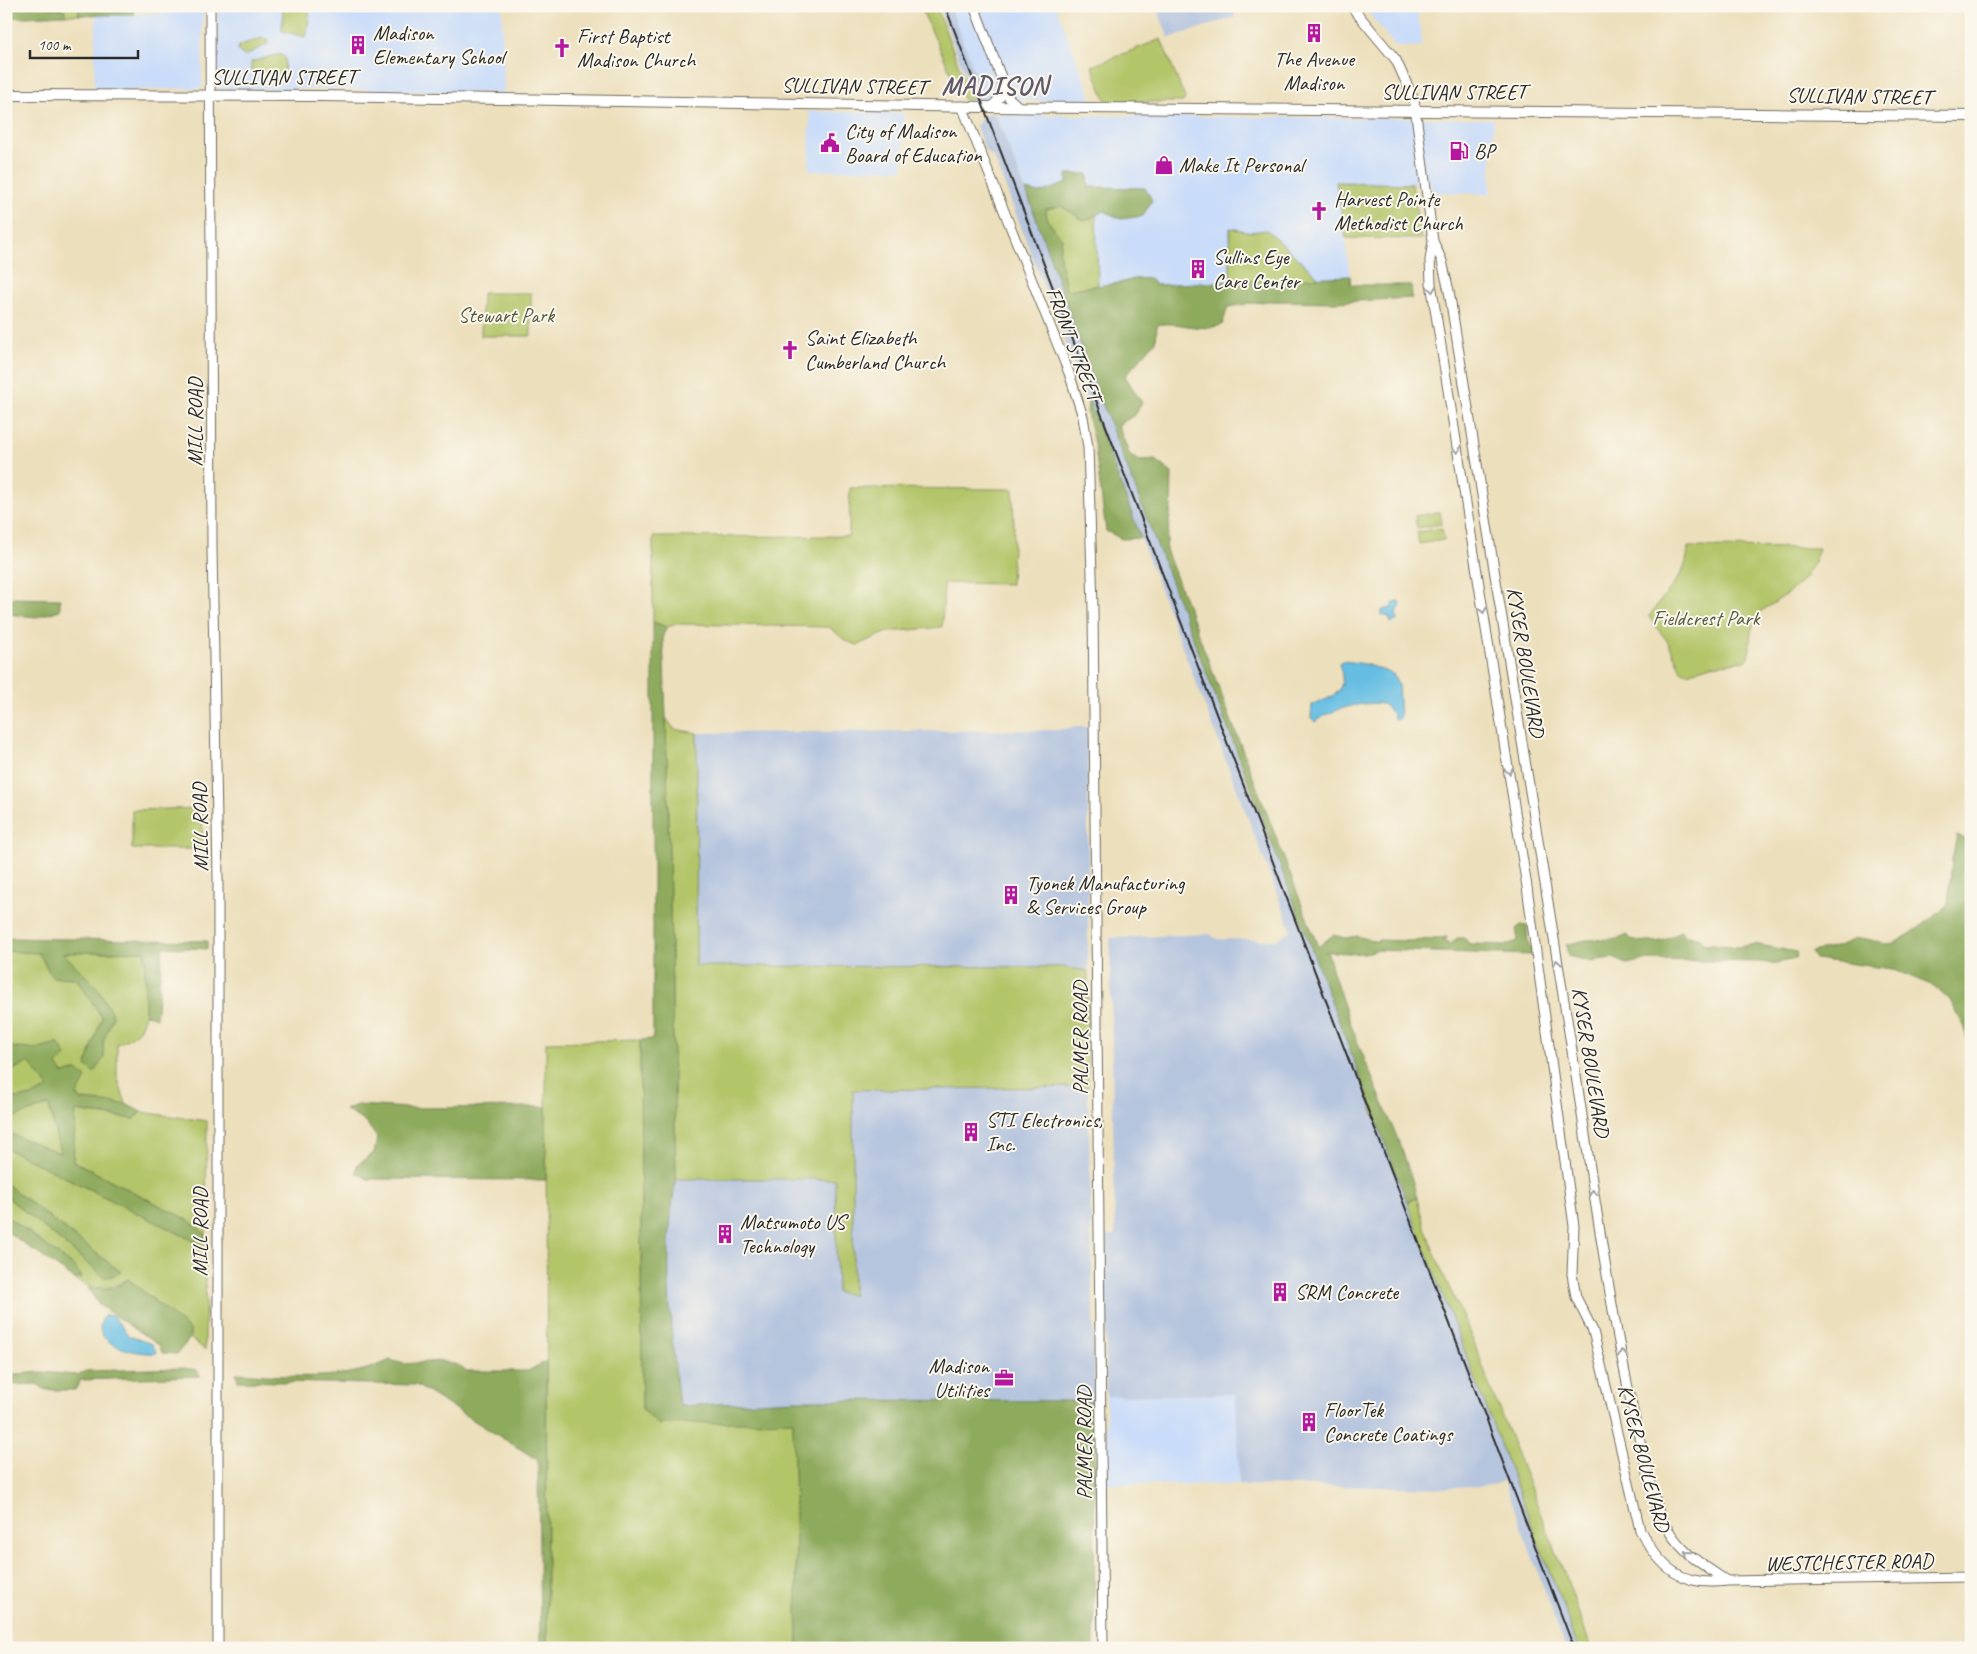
<svg xmlns="http://www.w3.org/2000/svg" width="1977" height="1654" font-family="Caveat,sans-serif">
  <style>
    .built { fill: #c9dcf9 }
    .industrial { fill: #b6c5de }
    .green { fill: #b3c569; stroke: #6f784a }
    .forest { fill: #8eaa5d; stroke: #5c6a44 }
    .water { fill: #65bde2; stroke: #487486 }
    .lines { fill: none; stroke-linecap: round; stroke-linejoin: round }
    .tertiary-casing { stroke: #6f6a5e; stroke-width: 11 }
    .secondary-casing { stroke: #6f6a5e; stroke-width: 12 }
    .tertiary { stroke: #fff; stroke-width: 9 }
    .secondary { stroke: #fff; stroke-width: 10 }
    .rail { stroke: #2b2b2b; stroke-width: 2 }
    .oneway { stroke: #a0a0a0 }
    .labels { text-anchor: middle; dominant-baseline: central; stroke-width: 4; stroke-linejoin: round; paint-order: stroke }
    .poi-label { font-size: 21px; fill: #2b2b2b; stroke: #fbf7ec; text-anchor: start }
    .street-label { font-size: 21px; fill: #2b2b2b; stroke: #fbf7ec }
    .park-label { font-size: 21px; fill: #54593e; stroke: #fbf7ec }
    .district-label { font-size: 26px; font-weight: bold; letter-spacing: 1px; fill: #5f5a6c; stroke: #fbf7ec }
  </style>
  <rect width="100%" height="100%" fill="#fbf7ec"/>
  <filter id="ink" filterUnits="userSpaceOnUse"><feTurbulence type="fractalNoise" baseFrequency=".02" numOctaves="2"/><feDisplacementMap in="SourceGraphic" scale="10" xChannelSelector="R" yChannelSelector="G"/><feConvolveMatrix kernelMatrix="1 2 1 2 8 2 1 2 1" color-interpolation-filters="sRGB"/></filter>
  <filter id="wash" filterUnits="userSpaceOnUse"><feTurbulence type="fractalNoise" baseFrequency=".0096" numOctaves="4" result="noise"/><feDisplacementMap in="SourceGraphic" scale="20" xChannelSelector="R" yChannelSelector="G"/><feGaussianBlur stdDeviation="1.12" result="paint"/><feColorMatrix in="noise" values="0 0 0 0 0 0 0 0 0 0 0 0 0 0 0 0 0 1.4 0 .05"/><feComposite in="paint" operator="in"/></filter>
  <g filter="url(#wash)">
    <rect width="100%" height="100%" fill="#ecdfbc"/>
    <path class="built" d="M217,6H502L504,93L326,89H217Z
      M950,6H1056L1091,97L1088,101L985,100Z
      M1363,6H1417L1422,46L1396,47Z
      M203,12L202,88L94,91L96,15Z
      M807,111L904,114L903,169L809,171L810,115Z
      M996,115L1494,119L1490,194L1432,192L1431,184L1337,182L1350,276L1319,278L1267,230L1250,232L1231,228L1230,282L1155,285L1134,279L1119,283L1098,285L1096,215L1104,211L1121,219L1144,188L1088,187V174L1040,193L1026,190Z
      M1237,1394L1239,1485L1107,1484L1106,1396Z"/>
    <path class="industrial" d="M939,6H950L985,100L975,101Z
      M1156,6H1232L1235,17L1169,38Z
      M989,113L996,115L1026,191L1096,387L1579,1648H1566L1504,1481L1492,1485L1456,1488L1239,1485L1236,1394L1106,1396L1105,1235H1115L1110,938L1210,934L1217,939L1276,940L1291,930L994,157L986,152L976,126L983,116Z
      M1077,727H1088V971L1062,967L696,966L697,733L1057,730Z
      M1088,1087L1095,1401L796,1400L679,1406L668,1307L669,1216L676,1179H835L837,1292L853,1295V1090Z"/>
    <path class="green" d="M41,6H80L78,15H65V10Z
      M283,6H310L307,34L305,37L282,31Z
      M920,6H936L972,100L963,99Z
      M263,38L267,39L268,44L244,56L237,50L240,45Z
      M1161,39L1185,98L1183,102H1111L1105,99L1092,66Z
      M282,55L285,58L284,77L272,78L251,70V62L276,55Z
      M1336,182L1412,184L1421,239L1346,238Z
      M1061,206L1085,221L1096,215L1098,285L1066,290L1059,252L1062,239L1047,220L1046,208Z
      M1230,228L1250,232L1267,230L1319,278L1230,282Z
      M482,293H531V336H481Z
      M850,488L1013,489L1014,529L1011,584L944,583L942,627L888,632L857,645L846,641L829,627L677,624L667,627L653,622V537L849,536Z
      M1440,512L1442,524L1417,528L1415,516Z
      M1442,528L1444,540L1419,544L1417,532Z
      M1688,547L1819,548C1808,582 1799,584 1773,604C1768,607 1763,609 1760,613C1745,632 1754,647 1746,661L1712,665L1687,673L1681,670L1668,642L1649,617C1663,593 1688,577 1688,547Z
      M666,718L674,729L697,733L696,966L1062,967L1088,971V1087L853,1090V1295L837,1292L835,1179H676Z
      M203,808L202,849H132V810Z
      M6,951L39,953L52,977L76,978L102,1017L86,1065L104,1057L103,1042L113,1016L97,987L62,953L145,951C145,971 150,1008 141,1026C138,1035 125,1041 117,1044V1076L126,1104L81,1101L57,1065L58,1043C41,1051 25,1050 6,1046Z
      M640,1040L642,1409L658,1424L793,1420L798,1648H571L547,1644L546,1042Z
      M29,1062L50,1088L32,1096L9,1099L6,1102V1073Z
      M49,1105L60,1153L6,1132V1120Z
      M75,1111L134,1119L141,1112L207,1121L205,1350L190,1338V1330L128,1279C107,1292 93,1291 73,1278H81L28,1231L6,1216V1196L104,1277L120,1272L6,1184V1148L200,1244L190,1221L73,1161Z
      M1417,1198C1431,1262 1468,1317 1487,1379L1566,1577L1591,1648H1579L1407,1202Z"/>
    <path class="forest" d="M6,6H41L65,10V15L6,18Z
      M80,6H134V15H78Z
      M1067,174H1088L1089,187L1145,188L1152,200L1143,216L1121,219L1104,211L1085,221L1061,206L1046,209L1047,220L1062,239L1059,252L1066,290L1119,283L1134,279L1150,278L1155,285L1350,276L1351,285H1411L1412,298L1337,302L1267,301L1228,307L1222,325C1195,333 1180,320 1157,325L1156,341L1125,376L1142,403L1135,415L1118,425L1130,456L1140,461L1155,460L1172,473L1171,506L1166,550L1318,947L1333,935L1346,938L1357,936L1378,942V940L1414,941L1447,937L1445,942L1451,944L1457,938H1464L1470,944L1507,945L1518,941L1516,929L1521,925L1527,926L1528,943L1533,955L1376,950C1359,957 1343,951 1325,952L1328,954C1340,999 1358,1044 1376,1087C1391,1123 1408,1160 1417,1198L1407,1202L1252,791L1096,387L1026,190L1040,193L1067,183Z
      M1088,398L1141,538L1122,539L1106,531L1095,448L1087,413Z
      M6,598L60,599V610L37,617L6,614Z
      M653,622L667,627L663,635L666,718L676,1179C662,1255 671,1330 679,1406L796,1400L1095,1401L1094,1648H798L793,1421L658,1424L642,1409L640,1040L653,1039Z
      M1957,835L1971,842V1067L1965,1028L1951,1002L1934,986L1892,969L1815,959L1811,952C1820,950 1830,949 1838,946C1844,944 1850,941 1856,939C1869,937 1875,943 1887,944C1900,945 1937,914 1948,905L1952,859Z
      M1681,930L1686,936L1699,937L1705,945L1712,944L1739,947L1754,944L1797,952L1795,959L1772,964L1761,962L1645,960L1627,964L1613,958L1589,961L1568,956L1566,945L1585,940L1618,939L1628,935L1630,939C1650,944 1665,944 1681,930Z
      M6,938L207,941V949L163,947L156,1018L145,1014V951L63,953L97,987L113,1016L103,1042L104,1057L94,1073L86,1065L102,1017L76,978L52,977L39,953L6,951Z
      M58,1043L66,1056L57,1065L63,1074L77,1070L86,1078L77,1095L81,1100L126,1104L141,1112L134,1119L76,1111L73,1161L190,1221L206,1235L200,1244L6,1148V1132L60,1153L49,1105L6,1120V1102L9,1099L32,1096L49,1088L29,1062L6,1073V1046C25,1050 40,1051 58,1043Z
      M357,1105L410,1108L546,1107V1180L368,1179L356,1173L357,1165L374,1153L377,1138L366,1122L345,1110Z
      M6,1184L121,1272L114,1276L104,1277L6,1196Z
      M6,1216L74,1266L81,1277L73,1278L6,1231Z
      M128,1279L190,1330V1338L177,1354L162,1353L159,1345L99,1305L88,1288H114Z
      M390,1360L404,1364L441,1361L458,1365L467,1371H528L546,1361L547,1644L540,1642L538,1460L416,1385L238,1381L236,1373C286,1376 345,1383 390,1360Z
      M183,1368L197,1370L200,1376L81,1380L75,1390H46L37,1384L6,1385V1375L41,1372L77,1375L86,1371Z
      M1967,1592H1971V1648H1969Z"/>
    <path class="water" d="M1399,602L1401,606L1396,612L1398,620L1391,623L1389,617L1382,615V610L1391,608L1394,603Z
      M1344,661L1365,664L1393,674L1398,684L1400,718L1398,720L1394,719L1393,714L1383,704C1362,701 1332,709 1315,722L1311,718L1312,705C1334,697 1349,691 1339,664Z
      M105,1315L113,1316L129,1336L152,1344L157,1353C138,1355 84,1344 105,1315Z"/>
  </g>
  <g filter="url(#ink)">
    <g class="lines">
      <g class="tertiary-casing">
        <path id="tertiary" d="M210,6L212,548L218,877V1648
          M974,6L1009,98L1018,106
          M1351,6L1396,60L1414,100L1433,241L1430,260L1431,283L1527,887L1574,1226L1572,1274L1576,1297L1593,1331L1640,1530C1661,1569 1682,1587 1727,1581L1971,1577
          M962,106L1069,373L1083,417L1088,447L1093,607L1103,1648
          M992,107L1001,96L1003,84
          M1433,241L1442,261L1449,291C1489,540 1530,789 1570,1038C1596,1198 1614,1360 1660,1516C1679,1552 1695,1560 1727,1581"/>
      </g>
      <g class="secondary-casing">
        <path id="secondary" d="M6,95L320,96L983,107L1971,116"/>
      </g>
      <use href="#tertiary" class="tertiary"/>
      <use href="#secondary" class="secondary"/>
      <path class="rail" d="M945,6L1574,1648"/>
    </g>
    <defs><path id="oneway-chevron" d="M-2-3.5L2.5 0L-2 3.5" fill="none" stroke-width="1.6" stroke-linecap="round" stroke-linejoin="round" transform="scale(1.25)"/></defs>
    <g class="oneway">
      <use href="#oneway-chevron" transform="translate(1432 289) rotate(82)"/>
      <use href="#oneway-chevron" transform="translate(1457 450) rotate(81)"/>
      <use href="#oneway-chevron" transform="translate(1483 610) rotate(81)"/>
      <use href="#oneway-chevron" transform="translate(1509 771) rotate(81)"/>
      <use href="#oneway-chevron" transform="translate(1557 963) rotate(-100)"/>
      <use href="#oneway-chevron" transform="translate(1593 1193) rotate(-98)"/>
      <use href="#oneway-chevron" transform="translate(1622 1353) rotate(-103)"/>
      <use href="#oneway-chevron" transform="translate(1687 1554) rotate(-139)"/>
    </g>
  </g>
  <defs>
    <g id="building-bare" transform="scale(1.5)"><path d="M-4-6H4V6H1V3H-1V6H-4ZM-2.5-4.3h1.7v1.8h-1.7ZM.8-4.3h1.7v1.8H.8ZM-2.5-1h1.7V.8h-1.7ZM.8-1h1.7V.8H.8Z" fill="#b5179e" stroke="#fbf7ec" stroke-width="2.5" paint-order="stroke"/></g>
    <g id="church-bare" transform="scale(1.5)"><path d="M-1.2-6h2.4v3.5h3.3v2.4h-3.3V6h-2.4V-.1h-3.3v-2.4h3.3Z" fill="#b5179e" stroke="#fbf7ec" stroke-width="2.5" paint-order="stroke"/></g>
    <g id="civic-bare" transform="scale(1.5)"><path d="M-.6-6.5H3V-4.5H.6V-3L4-1V1h2V6H-6V1h2V-1L-.6-3ZM-1.2 2.5V6h2.4V2.5Z" fill="#b5179e" stroke="#fbf7ec" stroke-width="2.5" paint-order="stroke"/></g>
    <g id="fuel-bare" transform="scale(1.5)"><path d="M-5.5-6h7V0h2V4h1.3V-2.5L3-4.5l.8-.8L6-3V5H2.5V1h-1V6h-7ZM-4.2-4.7v3.2H.2V-4.7Z" fill="#b5179e" stroke="#fbf7ec" stroke-width="2.5" paint-order="stroke"/></g>
    <g id="shop-bare" transform="scale(1.5)"><path d="M-5-2.5h2.3a2.7 3.5 0 0 1 5.4 0H5L5.5 6h-11ZM-1.5-2.5h3a1.5 2.3 0 0 0-3 0Z" fill="#b5179e" stroke="#fbf7ec" stroke-width="2.5" paint-order="stroke"/></g>
    <g id="office-bare" transform="scale(1.5)"><path d="M-6-3h4V-5.5h4V-3h4V5H-6ZM-1-4.5V-3h2v-1.5ZM-6 0V1H6V0Z" fill="#b5179e" stroke="#fbf7ec" stroke-width="2.5" paint-order="stroke"/></g>
  </defs>
  <g fill-rule="evenodd">
    <use href="#building-bare" x="1314" y="33"/>
    <use href="#building-bare" x="358" y="45"/>
    <use href="#church-bare" x="562" y="48"/>
    <use href="#civic-bare" x="830" y="143"/>
    <use href="#fuel-bare" x="1459" y="151"/>
    <use href="#shop-bare" x="1164" y="165"/>
    <use href="#church-bare" x="1319" y="211"/>
    <use href="#building-bare" x="1198" y="269"/>
    <use href="#church-bare" x="790" y="350"/>
    <use href="#building-bare" x="1011" y="895"/>
    <use href="#building-bare" x="971" y="1132"/>
    <use href="#building-bare" x="725" y="1234"/>
    <use href="#building-bare" x="1280" y="1292"/>
    <use href="#office-bare" x="1004" y="1378"/>
    <use href="#building-bare" x="1309" y="1422"/>
  </g>
  <g class="labels">
    <g class="poi-label">
      <text x="373" y="33">Madison<tspan x="373" dy="24">Elementary School</tspan></text>
      <text x="577" y="36">First Baptist<tspan x="577" dy="24">Madison Church</tspan></text>
      <text x="1314" y="59" text-anchor="middle">The Avenue<tspan x="1314" dy="24">Madison</tspan></text>
      <text x="845" y="131">City of Madison<tspan x="845" dy="24">Board of Education</tspan></text>
      <text x="1474" y="151">BP</text>
      <text x="1179" y="165">Make It Personal</text>
      <text x="1334" y="199">Harvest Pointe<tspan x="1334" dy="24">Methodist Church</tspan></text>
      <text x="1213" y="257">Sullins Eye<tspan x="1213" dy="24">Care Center</tspan></text>
      <text x="805" y="338">Saint Elizabeth<tspan x="805" dy="24">Cumberland Church</tspan></text>
      <text x="1026" y="883">Tyonek Manufacturing<tspan x="1026" dy="24">&amp; Services Group</tspan></text>
      <text x="986" y="1120">STI Electronics,<tspan x="986" dy="24">Inc.</tspan></text>
      <text x="740" y="1222">Matsumoto US<tspan x="740" dy="24">Technology</tspan></text>
      <text x="1295" y="1292">SRM Concrete</text>
      <text x="989" y="1366" text-anchor="end">Madison<tspan x="989" dy="24">Utilities</tspan></text>
      <text x="1324" y="1410">FloorTek<tspan x="1324" dy="24">Concrete Coatings</tspan></text>
    </g>
    <g class="street-label">
      <text x="284" y="77">SULLIVAN STREET</text>
      <text transform="translate(854 86) rotate(1)">SULLIVAN STREET</text>
      <text x="1454" y="92">SULLIVAN STREET</text>
      <text transform="translate(1859 96) rotate(1)">SULLIVAN STREET</text>
      <text transform="translate(1074 344) rotate(69)">FRONT STREET</text>
      <text transform="translate(195 422) rotate(-90)">MILL ROAD</text>
      <text transform="translate(1526 662) rotate(81)">KYSER BOULEVARD</text>
      <text transform="translate(200 827) rotate(-91)">MILL ROAD</text>
      <text transform="translate(1080 1038) rotate(-90)">PALMER ROAD</text>
      <text transform="translate(1591 1062) rotate(81)">KYSER BOULEVARD</text>
      <text transform="translate(200 1232) rotate(-90)">MILL ROAD</text>
      <text transform="translate(1084 1443) rotate(-90)">PALMER ROAD</text>
      <text transform="translate(1644 1458) rotate(75)">KYSER BOULEVARD</text>
      <text transform="translate(1849 1562) rotate(-1)">WESTCHESTER ROAD</text>
    </g>
    <g class="park-label">
      <text x="506" y="315">Stewart Park</text>
      <text x="1706" y="618">Fieldcrest Park</text>
    </g>
    <g class="district-label">
      <text x="995" y="85">MADISON</text>
    </g>
  </g>
  <rect width="1977" height="1654" fill="none" stroke="#fbf7ec" stroke-width="25"/>
  <path d="M30 50v8h108v-8" fill="none" stroke="#2b2b2b" stroke-width="2.5"/>
  <text x="38" y="50" font-size="15" fill="#2b2b2b" stroke="#fbf7ec" stroke-width="4" paint-order="stroke">100 m</text>
</svg>
